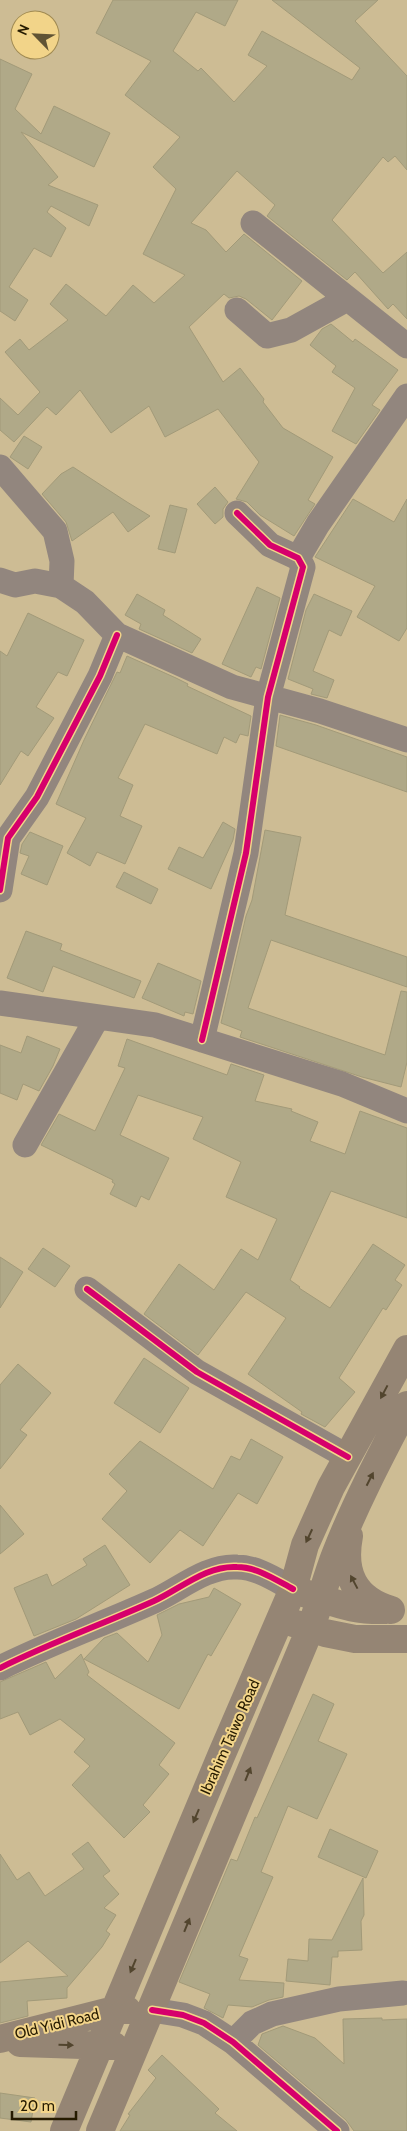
<svg xmlns="http://www.w3.org/2000/svg" width="407" height="2131" font-family="Cabin,sans-serif">
  <style>
    .building { fill: #b0a988; stroke: #a29a79 }
    .lines { fill: none; stroke-linecap: round; stroke-linejoin: round }
    .minor { stroke: #92867e; stroke-width: 25 }
    .major { stroke: #958574; stroke-width: 28 }
    .cycleway-casing { stroke: #f2d489; stroke-width: 9 }
    .cycleway { stroke: #d6006c; stroke-width: 6 }
    .oneway { fill: #52452e }
    .labels { text-anchor: middle; dominant-baseline: central; stroke-width: 4; stroke-linejoin: round; paint-order: stroke }
    .street-label { font-size: 15px; fill: #261b00; stroke: #f2d489 }
  </style>
  <rect width="100%" height="100%" fill="#cdbc94"/>
  <path class="building" d="M113,0H238L225,26L196,12L173,51L198,71L201,68L234,102L267,66L248,55L262,31L352,80L360,68L272,0H378L355,21L407,76V170L395,156L388,162L383,157L332,220L383,273L407,252V319L393,304L388,309L355,272L347,280L267,216L275,205L237,171L191,223L206,230L226,252L244,234L302,281L272,320L246,299L239,296L229,298L224,294L189,327L223,382L240,368L264,399L263,402L283,428L333,457L308,500L315,504L294,536L260,515L247,502L236,499L259,462L218,409L165,437L149,406L111,433L80,390L56,415L47,407L14,442L0,430V398L18,415L40,392L5,352L20,339L29,350L68,320L50,304L66,284L106,316L133,285L154,303L185,275L143,254L176,189L153,167L180,137L125,95L151,61L96,33Z
    M0,59L32,74L15,109L41,134L54,106L110,133L94,167L21,132L58,177L48,185L98,205L89,226L51,206L47,212L66,228L51,257L34,248L9,287L28,300L15,321L0,311Z
    M331,324L353,342L355,339L398,370L372,405L380,410L356,444L332,431L355,388L332,372L336,366L310,345L322,329Z
    M24,436L42,447L28,469L10,457Z
    M73,467L127,502L150,516L128,532L113,512L72,541L66,522L42,494L61,474Z
    M215,487L228,502L223,509V517L215,524L197,504Z
    M353,499L394,522L407,499V628L399,641L357,617L375,586L315,557Z
    M170,505L187,509L175,553L158,549Z
    M257,587L280,598L261,669L256,667L251,677L222,664Z
    M137,594L165,610L163,615L201,639L192,653L139,629L141,624L125,615Z
    M314,594L352,611L341,636L329,630L313,671L334,680L327,698L311,694L313,689L288,679L306,610Z
    M28,613L84,640L67,676L58,672L36,707L54,718L28,756L21,751L0,785V651L7,656Z
    M127,656L176,678L188,684L187,686L251,716L248,736L240,734L236,743L224,737L217,754L145,724L118,778L133,785L120,816L142,826L125,864L97,852L90,866L67,853L86,818L56,804L84,740L117,672L120,673Z
    M280,715L316,725L407,757V792L276,746Z
    M223,822L235,829L233,840L211,889L168,869L179,847L203,858Z
    M265,830L301,837L285,915L407,957V987L271,940L248,1008L385,1055L401,991L407,992V1062L401,1087L362,1077L240,1037L242,1031L221,1023L246,916L252,900Z
    M30,832L63,846L47,885L21,874L29,856L20,853L22,844Z
    M124,872L158,889L151,904L116,887Z
    M26,931L62,944L60,950L141,981L134,998L53,966L43,992L7,978Z
    M158,963L201,981L193,1014L185,1012L184,1016L142,998Z
    M27,1036L60,1049L53,1066L39,1091L23,1084L17,1100L0,1093V1045L21,1053Z
    M127,1039L227,1075L231,1064L264,1075L255,1101L292,1109L291,1111L318,1122L310,1141L345,1154L360,1111L407,1128V1218L331,1191L290,1280L300,1287L299,1288L330,1308L373,1244L405,1265L395,1280L402,1285L386,1310L383,1308L339,1378L355,1392L325,1427L301,1414L302,1412L248,1374L286,1318L246,1292L198,1355L144,1314L179,1264L214,1290L241,1249L258,1260L277,1219L226,1197L241,1162L193,1139L203,1117L138,1095L120,1135L169,1158L149,1200L141,1196L136,1207L110,1194L115,1184L112,1182L113,1180L41,1145L59,1114L95,1131L125,1068L118,1066Z
    M43,1248L70,1266L55,1287L28,1269Z
    M0,1257L23,1272L0,1308Z
    M144,1358L189,1388L160,1433L114,1403Z
    M18,1364L51,1393L20,1430L27,1435L0,1469V1385Z
    M251,1439L283,1457L257,1504L238,1493L203,1546L180,1530L150,1563L102,1519L127,1491L109,1474L140,1441L213,1489L231,1456L240,1460Z
    M0,1505L24,1534L0,1554Z
    M105,1545L130,1585L76,1619L34,1636L14,1588L47,1574L52,1586L87,1565L83,1559Z
    M214,1588L241,1604L211,1656L208,1654L179,1709L84,1659L104,1638L117,1633L148,1662L162,1635L157,1615L179,1604L209,1597Z
    M81,1654L89,1672L87,1675L175,1743L159,1765L169,1774L143,1805L150,1812L124,1838L72,1785L90,1766L74,1752L85,1739L60,1719L30,1735L18,1712L0,1719V1682L46,1662L55,1679Z
    M313,1694L334,1704L318,1741L347,1754L317,1819L288,1806L261,1872L273,1877L239,1956L248,1959L239,1980L284,1983L283,1997L269,2000L252,2007L228,2005L223,2018L204,2008L210,1994L179,1982L231,1859L237,1861L255,1817L257,1818Z
    M330,1829L378,1851L366,1878L318,1857Z
    M88,1842L110,1871L103,1876L119,1894L104,1908L116,1915L106,1931L110,1934L102,1947L67,1988V1998L27,2001L28,2016L0,2023V1982L68,1976L28,1941L0,1963V1854L17,1880L29,1872L45,1896L84,1869L72,1854Z
    M363,1878L364,1915L361,1921L362,1950L338,1951V1957H332L330,1985L286,1981L288,1959L308,1961L309,1939L332,1940Z
    M382,2018V2020L407,2019V2131H354L346,2120L258,2045L262,2034L283,2026L315,2038L344,2064L343,2019Z
    M162,2055L219,2109L215,2113L237,2131H120L130,2115L128,2114L156,2078L148,2070Z
    M0,2093L35,2098L31,2122L0,2118Z"/>
  <g class="lines">
    <path class="minor" d="M253,223L407,346
      M237,310L267,336L291,330L347,299
      M0,467L55,531L62,561L61,586
      M298,558L318,524L407,396
      M0,580L15,585L35,581L61,586L85,602L117,635L232,687L320,711L407,740
      M0,890L8,838L37,797L100,676L117,635
      M0,1003L155,1025L342,1084L407,1111
      M202,1040L246,853L268,697L303,567L298,558L270,545L237,513
      M25,1145L97,1018
      M87,1289L197,1372L348,1457
      M0,1668C50,1643 103,1624 154,1601C180,1589 207,1565 237,1567C257,1567 276,1580 293,1589
      M152,2010L183,2015L204,2023L233,2042L337,2131
      M233,2042L252,2023L272,2014L339,1999L403,1993"/>
    <path class="major" d="M349,1536C342,1573 354,1599 391,1610
      M304,1593C337,1603 350,1611 386,1610
      M293,1623L325,1633L355,1639H407
      M0,2039L114,2010H127
      M20,2043L114,2046
      M64,2131L221,1756L293,1589L305,1545L331,1487L407,1349
      M100,2131L310,1629C320,1604 326,1578 336,1553C356,1502 382,1453 407,1405"/>
    <g class="cycleway-casing">
      <path id="cycleway" d="M0,890L8,838L37,797L100,676L117,635
        M202,1040L246,853L268,697L303,567L298,558L270,545L237,513
        M87,1289L197,1372L348,1457
        M0,1668C50,1643 103,1624 154,1601C180,1589 207,1565 237,1567C257,1567 276,1580 293,1589
        M152,2010L183,2015L204,2023L233,2042L337,2131"/>
    </g>
    <use href="#cycleway" class="cycleway"/>
  </g>
  <defs><path id="oneway-solid" d="M-6-.8H1V-3.2L6.5 0L1 3.2V.8H-6Z" transform="scale(1.25)"/></defs>
  <g class="oneway">
    <use href="#oneway-solid" transform="translate(384 1392) rotate(118)"/>
    <use href="#oneway-solid" transform="translate(370 1479) rotate(-63)"/>
    <use href="#oneway-solid" transform="translate(309 1536) rotate(115)"/>
    <use href="#oneway-solid" transform="translate(354 1582) rotate(-118)"/>
    <use href="#oneway-solid" transform="translate(248 1774) rotate(-68)"/>
    <use href="#oneway-solid" transform="translate(196 1816) rotate(113)"/>
    <use href="#oneway-solid" transform="translate(187 1925) rotate(-68)"/>
    <use href="#oneway-solid" transform="translate(133 1966) rotate(113)"/>
    <use href="#oneway-solid" transform="translate(66 2045) rotate(2)"/>
  </g>
  <g class="labels">
    <g class="street-label">
      <text transform="translate(230 1737) rotate(-66)">Ibrahim Taiwo Road</text>
      <text transform="translate(57 2024) rotate(-14)">Old Yidi Road</text>
    </g>
  </g>
  <g transform="translate(35 35) rotate(294)"><circle r="24" fill="#f2d489" stroke="#a08a52"/>
  <path d="M0-4L9 19L0 12L-9 19Z" fill="#605334"/>
  <text y="-8" font-size="14" font-weight="bold" text-anchor="middle" fill="#261b00">N</text>
  </g>
  <path d="M12 2111v8h64v-8" fill="none" stroke="#261b00" stroke-width="2.5"/>
  <text x="20" y="2111" font-size="15" fill="#261b00" stroke="#f2d489" stroke-width="4" paint-order="stroke">20 m</text>
</svg>
